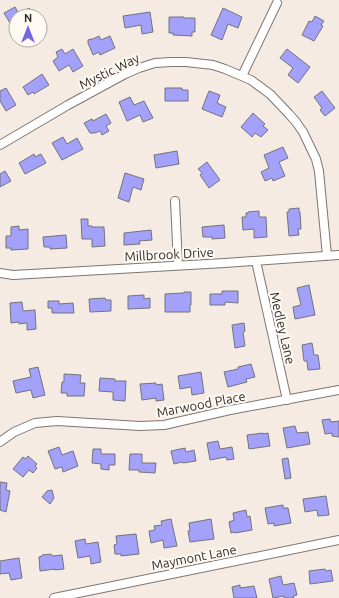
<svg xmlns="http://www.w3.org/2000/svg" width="339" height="598" font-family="Ubuntu,sans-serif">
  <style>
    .building { fill: #a3a1f9; stroke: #72737d }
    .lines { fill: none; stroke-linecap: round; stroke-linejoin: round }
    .minor-casing { stroke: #7e756e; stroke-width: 10 }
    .minor { stroke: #fff; stroke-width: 8 }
    .labels { text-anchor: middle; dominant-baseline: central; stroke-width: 4; stroke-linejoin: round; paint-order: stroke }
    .street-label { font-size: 13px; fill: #2f2b28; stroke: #fff9f4 }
  </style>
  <rect width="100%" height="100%" fill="#f5ebe3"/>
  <path class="building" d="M15,7L19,14L29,8L34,16H16V33L4,13Z
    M223,8L242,17L238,28L228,24L222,40L211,35Z
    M150,12L153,32L142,34L141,25L125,28L123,16Z
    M315,16L324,21L321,25L323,26L314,41L302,35L309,21L312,22Z
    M169,17H184V18H195V32H192V36L173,35V33H169Z
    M99,36L101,40L110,36L115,48L100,55L99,52L93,55L88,43V40L91,39H93Z
    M62,49L65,54L73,49L83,66L73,72L69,65L59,71L53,61L58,57L56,52Z
    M287,49L310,67L298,83L288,75L293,68L280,58Z
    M42,74L49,85L34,94L33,92L28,95L23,87Z
    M6,88L16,105L6,111L0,101V91Z
    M165,88H182V90H188V101H165Z
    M209,91L220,95L217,103L226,107L222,117L202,109Z
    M322,91L335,108L325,116L320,110L322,108L314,97Z
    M130,97L134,105L144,101L153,118L143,122L140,115L127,121L119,102Z
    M253,113L265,124L263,126L268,130L261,137L255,133L252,137L241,127Z
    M106,114L111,123L106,126L109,131L102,135L100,131L95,133H90L84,123L92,119L93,121Z
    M63,137L67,144L77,138L83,149L62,160L52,143Z
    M283,147L288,158L279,162L285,176L273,181L272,178L265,181L261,172L269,168L264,155Z
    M177,151L179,164L156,168L154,155Z
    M34,154L35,157L41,154L46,163L25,174L19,163Z
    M207,162L220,180L209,188L200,175L202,173L198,169Z
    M5,171L11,181L0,187V174Z
    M125,173L144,179L141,190L133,187L129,202L118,198Z
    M299,208V212H300L301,229H298L299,235L289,236L287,212H289V209Z
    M259,211V217H266L267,237L254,238V229L243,230L242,217H246V213H248V212Z
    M81,219H88V226H92V227H104L105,246L92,247V239H82Z
    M224,225L225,238L212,239V237H203L202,227Z
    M19,226V230L28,229V249L11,250V248H6V236H11V227Z
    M151,230L152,240L139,241L140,244L124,245V233Z
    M66,235L67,248L50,249V247H44L43,237Z
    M309,285L315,315L295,319L293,307L301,305L297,288Z
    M222,291H238V303L225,302V305H210V294H222Z
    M184,292H191V305H190V312H165V294L184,293Z
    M144,295V299L150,298V308L128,309V296Z
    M105,298L106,300H111V311L90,312L89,299Z
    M48,301H59V304L73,303L74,313H52V308H48Z
    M22,302L23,311L35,310L36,329L27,330V323L19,324V322L11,323L10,303Z
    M244,323L245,331L243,332L245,346L235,348L232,325Z
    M312,343L314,355H318L320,369L308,370L307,361H304L302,345Z
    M251,364L255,377L246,379L247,382L228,387L224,372L238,369V367Z
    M38,367L45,395L33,398L31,390L16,393L13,381L31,377L29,369Z
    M201,372L204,393L192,395L191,387L180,389L178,376Z
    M64,374L81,375L80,383H85L84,396H67V393H61L62,382H64Z
    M100,378L115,379V381H126L125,401L113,400V392L99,391Z
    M156,383V385L162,384L164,400L156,401V398L142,400L140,384Z
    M330,419L331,422L339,421V437L332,436V433L325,434L322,420Z
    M295,426L297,433L308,432L310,444L287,448L283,428Z
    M263,433V434L268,433L270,446L249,449L247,435Z
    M218,441L220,449L232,447L234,459L227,460L226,457L210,460L207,443Z
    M59,447L62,455L73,451L78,466L63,472L62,467L55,469L48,451Z
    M185,448L186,452L194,450L196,461L183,463L182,462L174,464L171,451Z
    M93,449H101V454H115V465H109V470L101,469V464L92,463Z
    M130,454H142V463H156L155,473L139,472V470H129Z
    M28,456L37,464L35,466L37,468L33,473L29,470L23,477L13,469L23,457L26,459Z
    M288,458L291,478L285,479L282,459Z
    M0,482L7,483L6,490L10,491L6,512L0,510Z
    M52,490L54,498L50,504L42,497L47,491Z
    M326,496L329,515L318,516L317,510L305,512L303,499Z
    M283,505V508H288L291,523L274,526V523L268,524L265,508Z
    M246,510L247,517L250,516L252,530L235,533V532L231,533L229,522L234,520L233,513Z
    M171,519L177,546L164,548L163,540L151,543L149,531L155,530L154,526L162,525L161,521Z
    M211,519L214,539L190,542L188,531H190L189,523Z
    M136,534L139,554L121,556V554H115L114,545L117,544L116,536Z
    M85,539L86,544L98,542L101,562L91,564L90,556L78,558L75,541Z
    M51,554L52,556L62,555L64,569L55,570V569L40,571L39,557L42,556V555Z
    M19,558L22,578L11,580L9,573L0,574V561Z
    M325,569L326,571L331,570L333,581L310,584L309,571Z
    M281,576L283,585L294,583L297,595L293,596L294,598H284V596L273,598L269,579Z
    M240,585V588L254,586L257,598H234L232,587Z"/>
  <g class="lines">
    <g class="minor-casing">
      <path id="minor" d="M242,76L277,3
        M0,145L68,105L125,74L139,68L155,63L171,62H186L213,65L225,69L251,80L270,94L289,114L296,122L303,132L316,159L319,171L327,256
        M175,201L178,265
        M256,261L287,400
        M0,273L13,275L225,263L339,255
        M0,442L14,432L35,423L57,421L140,426L164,425L230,410L339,390
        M54,598L339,540"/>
    </g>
    <use href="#minor" class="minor"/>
  </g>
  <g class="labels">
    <g class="street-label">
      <text transform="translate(109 71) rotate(-26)">Mystic Way</text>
      <text transform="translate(169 254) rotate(-3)">Millbrook Drive</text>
      <text transform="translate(283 328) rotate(77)">Medley Lane</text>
      <text transform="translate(201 404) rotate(-11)">Marwood Place</text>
      <text transform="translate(194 557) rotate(-11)">Maymont Lane</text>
    </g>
  </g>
  <g transform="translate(28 28)"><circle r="19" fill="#fff9f4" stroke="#aca7a2"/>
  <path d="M0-3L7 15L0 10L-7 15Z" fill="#7266e1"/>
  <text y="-6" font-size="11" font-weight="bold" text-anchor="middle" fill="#2f2b28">N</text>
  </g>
</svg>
